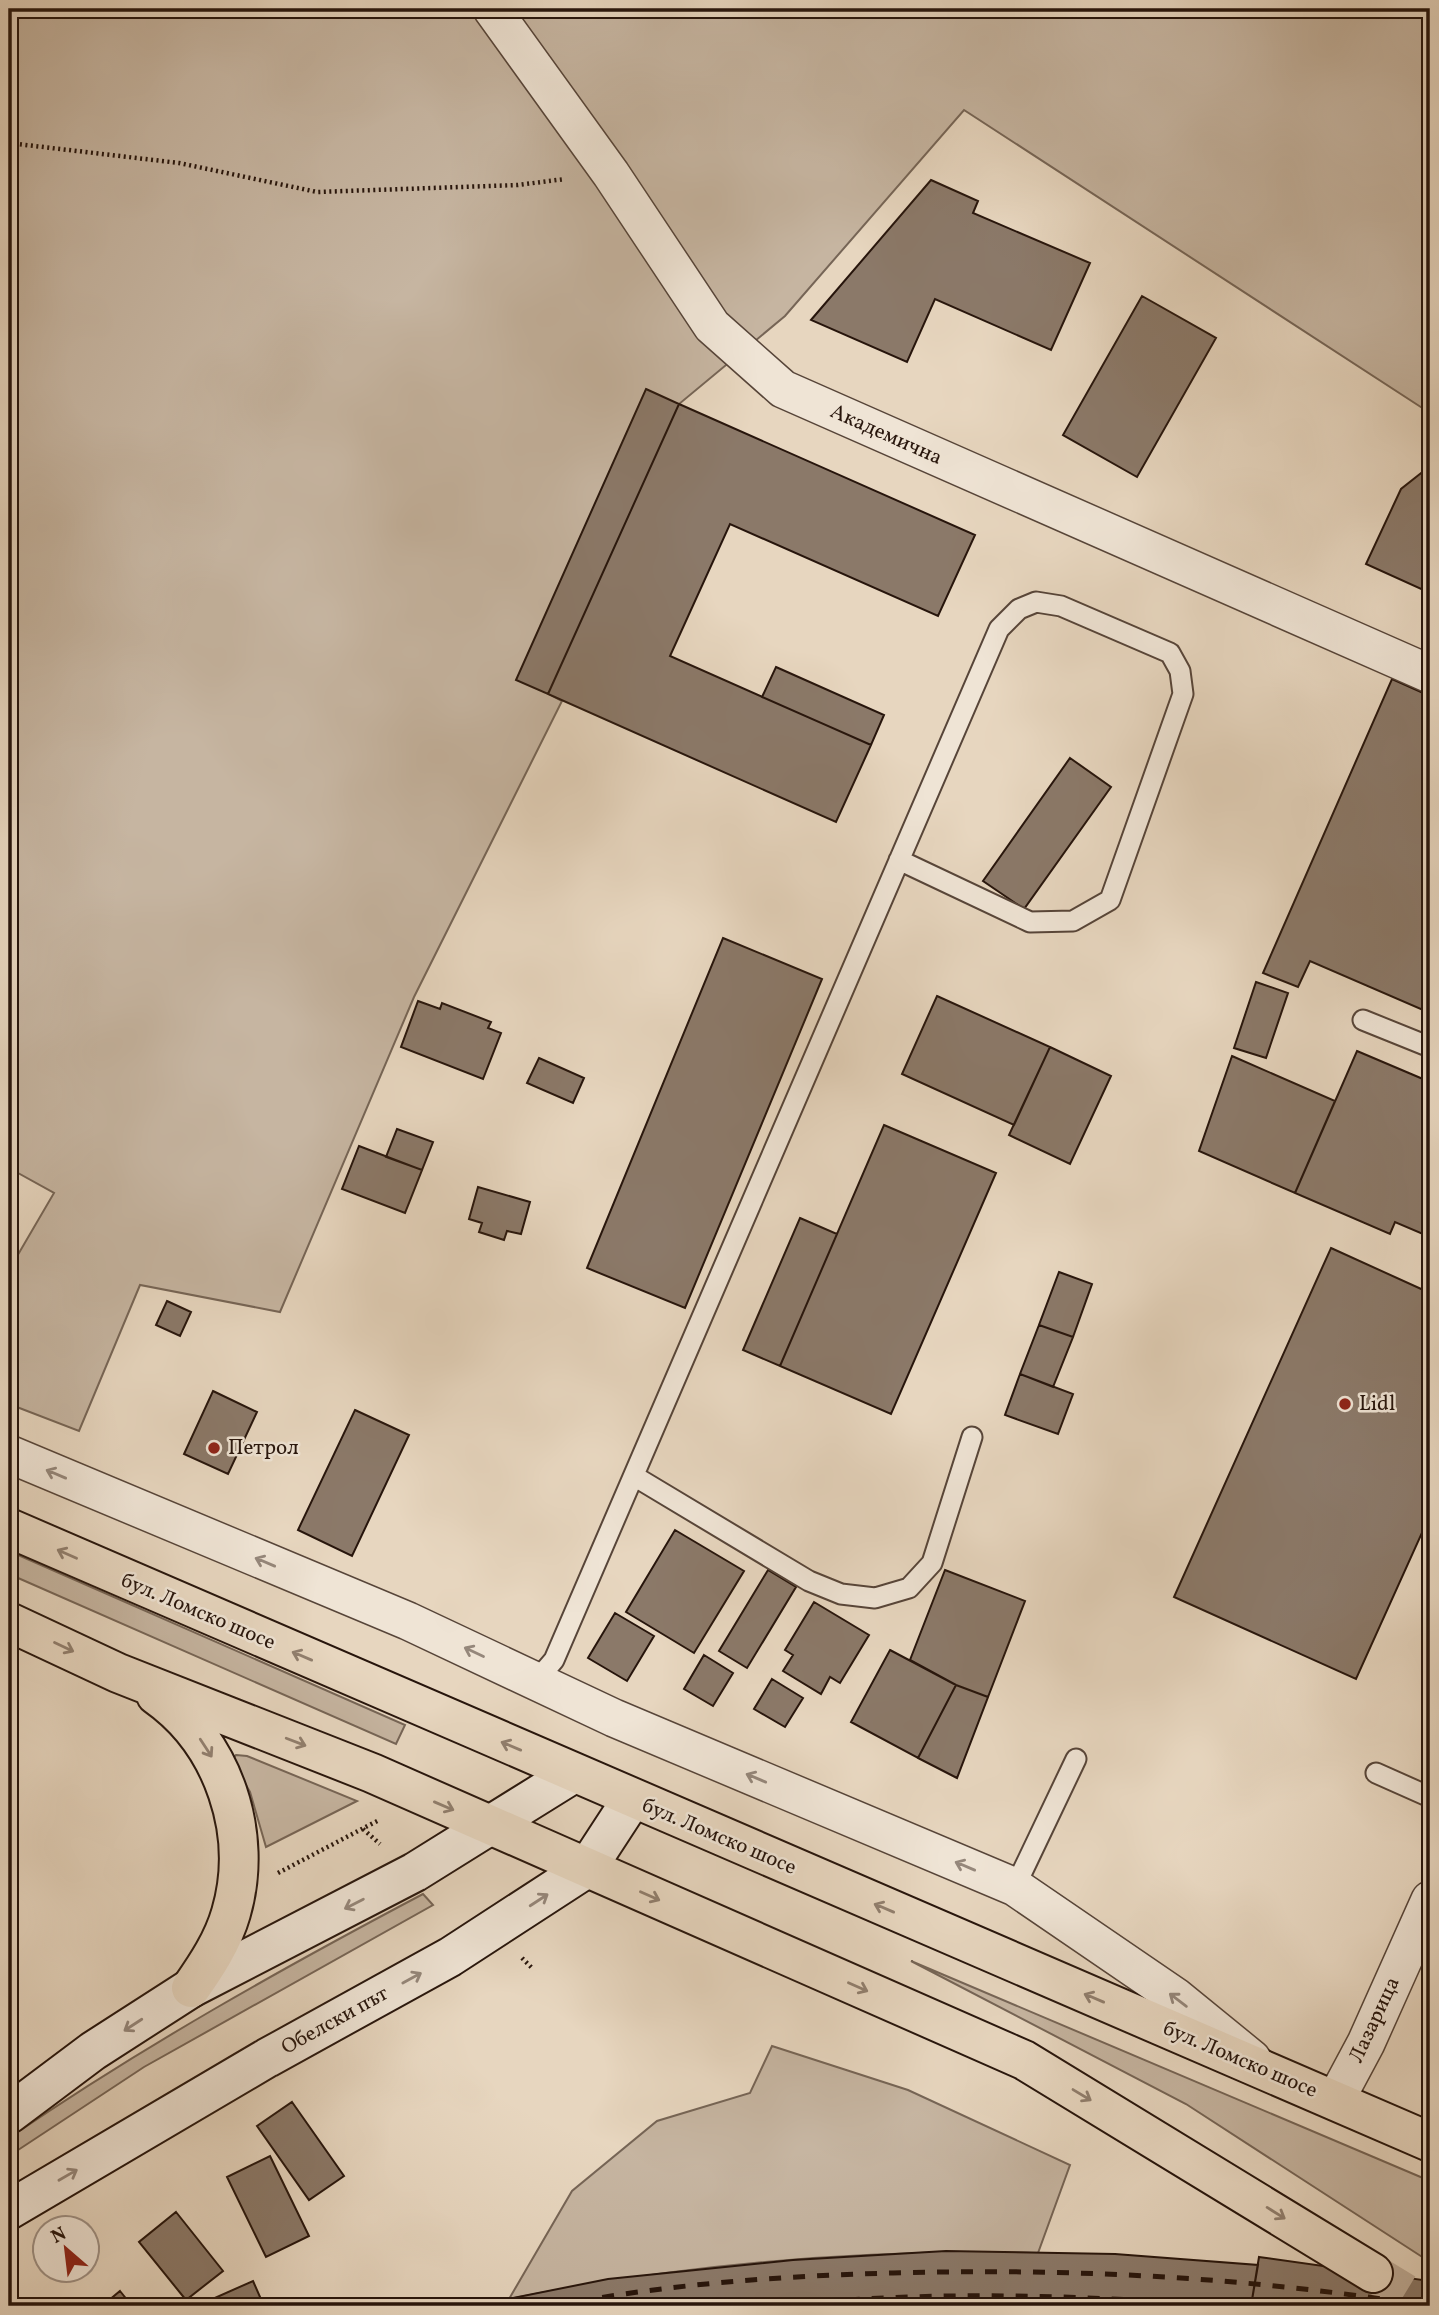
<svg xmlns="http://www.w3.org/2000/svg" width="1439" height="2315" font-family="Vollkorn,serif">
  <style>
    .green { fill: #c6b5a1; stroke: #766556; stroke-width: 2 }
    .building { fill: #8b7969; stroke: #27150c; stroke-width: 2 }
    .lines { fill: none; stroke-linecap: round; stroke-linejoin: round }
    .primary-tunnel { stroke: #c1af9b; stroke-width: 38; stroke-dasharray: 38 19; stroke-linecap: butt }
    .lane-casing { stroke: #574539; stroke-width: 23 }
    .street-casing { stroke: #574539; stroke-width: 40 }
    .secondary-casing { stroke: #27150c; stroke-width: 42 }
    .primary-casing { stroke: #27150c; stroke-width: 42 }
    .path { stroke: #27150c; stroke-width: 4.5; stroke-dasharray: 2 3.5; stroke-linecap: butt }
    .lane { stroke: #efe4d5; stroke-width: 19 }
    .street { stroke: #efe4d5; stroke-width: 37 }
    .secondary { stroke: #efe4d5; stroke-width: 38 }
    .primary { stroke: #e7d6bf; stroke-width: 38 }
    .rail { stroke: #27150c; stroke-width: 5; stroke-dasharray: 12 12; stroke-linecap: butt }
    .oneway { stroke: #95877b }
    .oneway2 { stroke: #917f6e }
    .poi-dot { fill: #8f2418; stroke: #efe4d5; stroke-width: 2.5 }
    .labels { text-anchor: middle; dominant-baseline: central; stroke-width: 5; stroke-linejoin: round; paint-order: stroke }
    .street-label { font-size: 21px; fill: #27150c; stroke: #efe4d5 }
    .poi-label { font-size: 21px; fill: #27150c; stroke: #efe4d5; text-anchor: start }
  </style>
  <rect width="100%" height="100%" fill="#e7d6bf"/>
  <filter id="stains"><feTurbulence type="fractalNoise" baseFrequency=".00286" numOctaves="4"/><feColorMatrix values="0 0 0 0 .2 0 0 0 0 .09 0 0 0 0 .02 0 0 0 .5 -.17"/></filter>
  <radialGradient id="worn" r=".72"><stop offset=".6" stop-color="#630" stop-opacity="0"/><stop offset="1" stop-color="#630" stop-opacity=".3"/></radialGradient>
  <path class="green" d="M9,9H1430V413L964,110L785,316L679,404L549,694L562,701L414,997L280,1312L140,1285L79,1431L9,1404V1270L54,1193L9,1168Z
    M9,1551L405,1725L396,1744L9,1574Z
    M236,1755L247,1756L357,1801L266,1847L250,1792L231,1760Z
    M423,1894L433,1905L144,2067L9,2156V2138C142,2047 281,1969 423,1894Z
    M911,1961L1430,2181V2262L1186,2104Z
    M772,2046L908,2090L1070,2165L1038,2253C861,2249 683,2264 509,2299L572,2191L657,2121L750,2093Z"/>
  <path class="building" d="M931,180L978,201L973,213L1090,263L1051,350L935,299L907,362L811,320Z
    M1142,296L1216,338L1137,477L1063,435Z
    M646,389L679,404L548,694L516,680Z
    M679,404L975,535L938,616L730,524L670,656L871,745L836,822L548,694Z
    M1430,466V593L1366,564L1401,489Z
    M776,667L884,715L871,745L762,697Z
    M1392,679L1430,696V1013L1310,961L1298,987L1263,973Z
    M1070,758L1111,787L1024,909L983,881Z
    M723,938L822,979L685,1308L587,1268Z
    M1256,982L1288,993L1266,1058L1234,1048Z
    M937,996L1050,1047L1014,1125L902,1074Z
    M418,1001L440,1009L442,1003L491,1022L488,1028L501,1033L483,1079L401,1047Z
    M1050,1047L1111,1076L1070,1164L1009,1135Z
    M1357,1051L1430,1082V1237L1395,1222L1390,1234L1295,1193Z
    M1232,1056L1335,1101L1295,1193L1199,1151Z
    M539,1058L584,1078L573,1103L527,1083Z
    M884,1125L996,1173L891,1414L780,1366Z
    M397,1129L433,1142L422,1170L386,1157Z
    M359,1146L422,1170L405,1213L342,1189Z
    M478,1187L530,1202L521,1234L507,1231L504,1240L479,1232L482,1223L469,1219Z
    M800,1218L837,1234L780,1366L743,1350Z
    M1331,1248L1430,1293V1515L1356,1679L1174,1597Z
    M1059,1272L1092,1284L1073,1337L1039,1325Z
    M167,1301L191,1312L180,1336L156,1325Z
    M1039,1325L1073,1337L1053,1387L1020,1374Z
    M1020,1374L1073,1394L1058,1434L1005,1415Z
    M213,1391L257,1412L228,1474L184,1454Z
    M355,1410L409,1435L352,1556L298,1530Z
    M675,1530L744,1571L694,1653L626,1612Z
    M768,1570L796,1587L747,1668L719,1651Z
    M945,1570L1025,1601L988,1697L956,1685L910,1660Z
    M814,1602L869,1635L840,1683L830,1677L821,1694L783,1671L793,1655L785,1650Z
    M615,1613L654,1636L627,1681L588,1658Z
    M890,1650L956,1685L918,1758L851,1722Z
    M704,1655L733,1673L713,1706L684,1689Z
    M772,1679L803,1698L785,1727L754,1709Z
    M956,1685L988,1697L957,1778L918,1758Z
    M292,2102L344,2176L309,2200L257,2126Z
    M270,2156L309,2236L266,2257L227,2177Z
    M176,2212L223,2271L186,2300L139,2242Z
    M946,2251L1115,2254L1258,2265L1251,2306H473L608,2279L793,2260Z
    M1259,2257L1430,2281V2306H1251Z
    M253,2281L264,2306H211L208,2301Z
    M120,2291L132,2306H102Z"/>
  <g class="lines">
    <path class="primary-tunnel" d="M1373,2273L1427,2306"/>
    <g class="lane-casing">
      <path id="lane" d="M1363,1020L1430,1047
        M634,1476L809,1581L841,1594L875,1598L909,1588L932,1563L972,1437
        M536,1681L554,1660L999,629L1019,609L1036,602L1061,606L1170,653L1180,671L1183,694L1110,900L1073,921L1030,922L899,860
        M1376,1773L1430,1797
        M1015,1887L1076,1759"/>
    </g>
    <g class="street-casing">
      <path id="street" d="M492,9L611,174L712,326L783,389L1430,674
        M9,1454L408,1621L614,1718L1015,1887L1176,1997L1252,2059
        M1335,2101L1366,2043L1430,1900"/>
    </g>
    <g class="secondary-casing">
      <path id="secondary" d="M9,2114L93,2051L191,1988L415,1872L574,1773
        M9,2210L267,2058L450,1957L587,1868L632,1799"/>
    </g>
    <g class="primary-casing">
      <path id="primary" d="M9,1528L1430,2142
        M9,1622L118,1673L372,1773L1024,2060L1373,2273
        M156,1695C224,1743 254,1834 231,1913C223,1941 207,1965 191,1988"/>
    </g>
    <path class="path" d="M9,143L179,163L317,192L518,185L565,179
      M363,1829L380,1844
      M278,1873L379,1820
      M522,1958L532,1968"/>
    <use href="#lane" class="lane"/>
    <use href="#street" class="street"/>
    <use href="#secondary" class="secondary"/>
    <use href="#primary" class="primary"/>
    <path class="rail" d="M555,2306C665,2284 780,2276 893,2273C1073,2268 1249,2277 1427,2306
      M776,2306C927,2290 1078,2295 1229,2306"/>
  </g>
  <defs><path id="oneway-shaft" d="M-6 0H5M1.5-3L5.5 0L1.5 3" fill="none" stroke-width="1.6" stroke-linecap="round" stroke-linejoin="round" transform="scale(1.75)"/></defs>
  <g class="oneway">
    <use href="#oneway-shaft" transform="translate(56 1474) rotate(-157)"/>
    <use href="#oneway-shaft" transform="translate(265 1562) rotate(-157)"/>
    <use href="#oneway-shaft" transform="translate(474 1652) rotate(-155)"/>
    <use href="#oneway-shaft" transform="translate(756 1778) rotate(-157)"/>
    <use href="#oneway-shaft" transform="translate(965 1866) rotate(-157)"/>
    <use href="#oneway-shaft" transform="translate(539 1900) rotate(-33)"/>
    <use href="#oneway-shaft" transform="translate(354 1904) rotate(153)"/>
    <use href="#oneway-shaft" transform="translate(412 1978) rotate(-29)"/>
    <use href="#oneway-shaft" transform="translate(1178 2000) rotate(-143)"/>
    <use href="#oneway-shaft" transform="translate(133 2025) rotate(147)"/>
    <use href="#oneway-shaft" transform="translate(68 2175) rotate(-30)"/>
  </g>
  <g class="oneway2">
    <use href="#oneway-shaft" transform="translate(67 1554) rotate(-156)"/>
    <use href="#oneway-shaft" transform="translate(64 1647) rotate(25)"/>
    <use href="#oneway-shaft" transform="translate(302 1656) rotate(-157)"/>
    <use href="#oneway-shaft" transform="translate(296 1742) rotate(21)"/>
    <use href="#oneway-shaft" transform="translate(511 1746) rotate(-157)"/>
    <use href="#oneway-shaft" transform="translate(206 1748) rotate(57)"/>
    <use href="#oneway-shaft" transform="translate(444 1806) rotate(23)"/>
    <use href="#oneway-shaft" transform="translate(650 1896) rotate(24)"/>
    <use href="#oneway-shaft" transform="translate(884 1908) rotate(-157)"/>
    <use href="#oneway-shaft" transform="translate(858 1987) rotate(24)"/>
    <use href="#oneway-shaft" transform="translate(1094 1998) rotate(-157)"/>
    <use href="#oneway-shaft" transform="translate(1082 2095) rotate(31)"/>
    <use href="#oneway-shaft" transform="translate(1276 2213) rotate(32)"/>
  </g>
  <g class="poi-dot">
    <circle cx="1345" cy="1404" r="7"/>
    <circle cx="214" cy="1448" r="7"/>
  </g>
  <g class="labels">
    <g class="street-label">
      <text transform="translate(886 435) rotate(24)">Академична</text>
      <text transform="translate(198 1612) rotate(23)">бул. Ломско шосе</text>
      <text transform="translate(719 1837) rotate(23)">бул. Ломско шосе</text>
      <text transform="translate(1375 2020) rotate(-65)">Лазарица</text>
      <text transform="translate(335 2021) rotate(-29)">Обелски път</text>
      <text transform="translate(1240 2060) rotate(23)">бул. Ломско шосе</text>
    </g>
    <g class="poi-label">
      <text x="1359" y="1404">Lidl</text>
      <text x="228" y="1448">Петрол</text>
    </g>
  </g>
  <rect width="1439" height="2315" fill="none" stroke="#e7d6bf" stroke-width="35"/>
  <rect x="10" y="10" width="1418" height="2294" fill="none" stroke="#27150c" stroke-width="3.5"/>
  <rect x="18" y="18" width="1404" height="2280" fill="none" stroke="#27150c" stroke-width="2"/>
  <g transform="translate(66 2249) rotate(332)"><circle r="33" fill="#efe4d5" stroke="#9f9185" stroke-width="2"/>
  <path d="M0-5L12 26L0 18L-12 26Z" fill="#8f2418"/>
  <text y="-10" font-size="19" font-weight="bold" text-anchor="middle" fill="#27150c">N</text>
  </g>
  <rect width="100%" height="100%" filter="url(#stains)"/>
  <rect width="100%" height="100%" fill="url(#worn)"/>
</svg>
